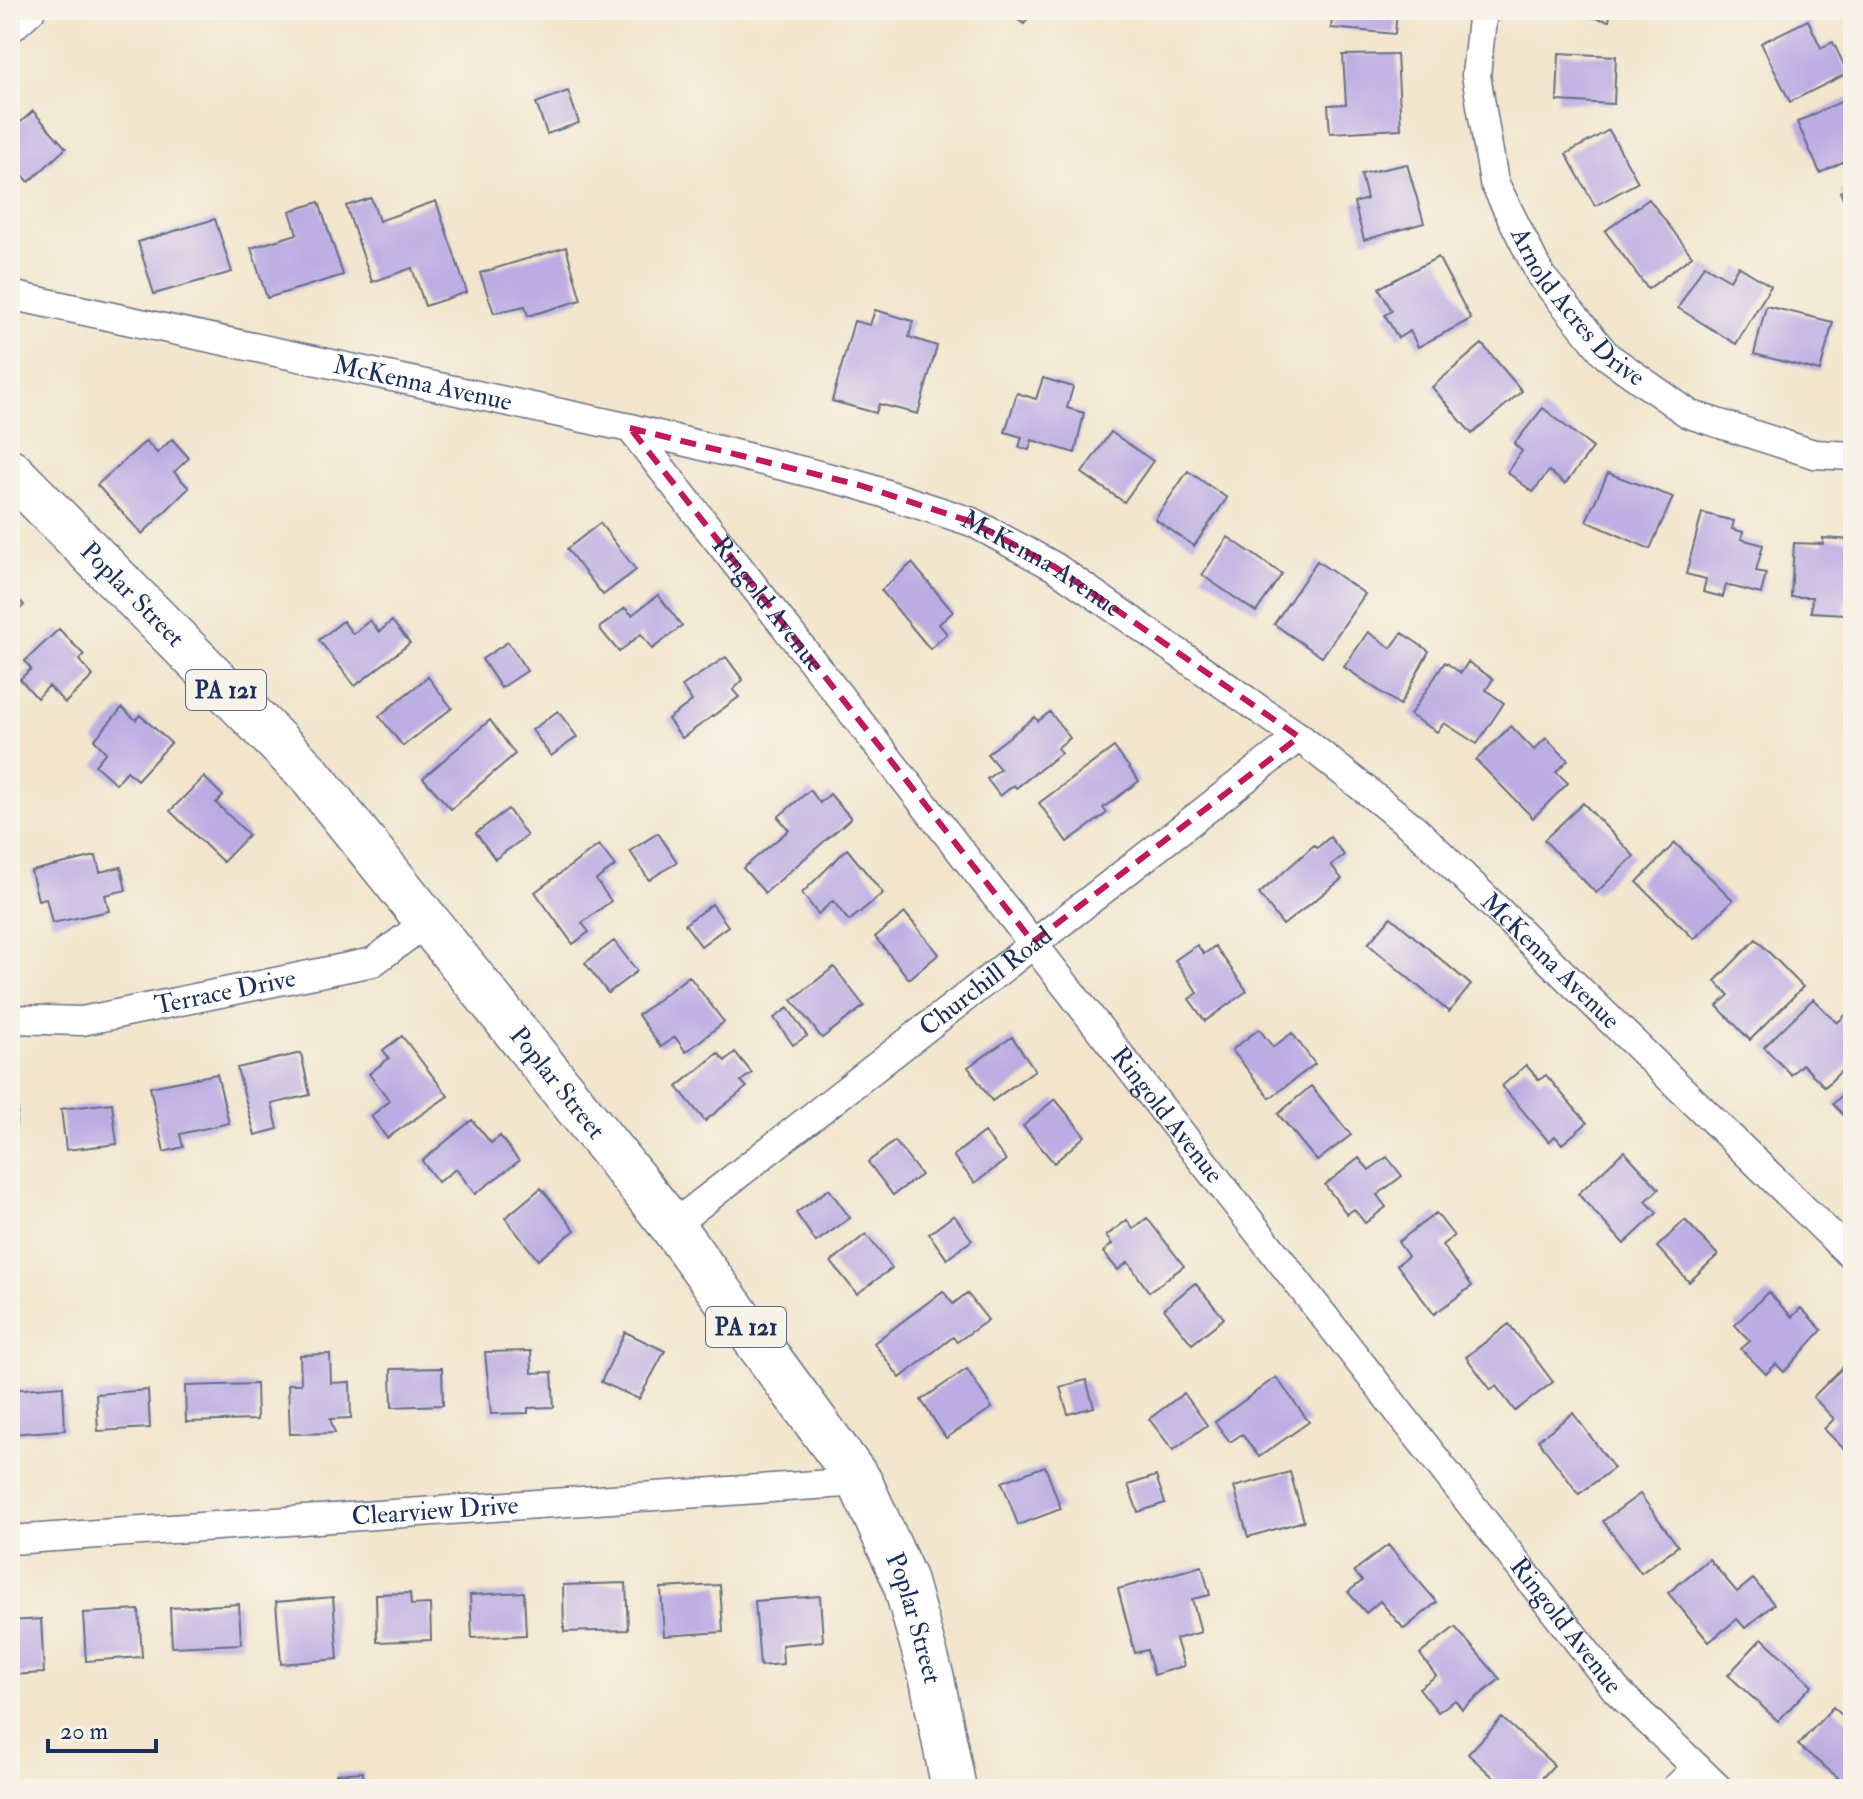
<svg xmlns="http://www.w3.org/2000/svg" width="1863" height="1799" font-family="'IM FELL Double Pica',serif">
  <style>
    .building { fill: #bbace3 }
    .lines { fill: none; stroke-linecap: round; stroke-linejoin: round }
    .minor-casing { stroke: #666f84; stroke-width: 31 }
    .primary-casing { stroke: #666f84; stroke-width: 47 }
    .minor { stroke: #fff; stroke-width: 28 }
    .primary { stroke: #fff; stroke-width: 44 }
    .marked { fill: none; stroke: #c2185b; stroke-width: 6; stroke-dasharray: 16 10; stroke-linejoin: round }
    .labels { text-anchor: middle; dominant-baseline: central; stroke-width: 6; stroke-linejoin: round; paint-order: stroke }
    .shield { fill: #f7f3e8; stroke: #5d6a87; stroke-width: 2 }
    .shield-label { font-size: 24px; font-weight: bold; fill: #1b2f5e }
    .street-label { font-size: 26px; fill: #1b2f5e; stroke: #f7f3e8 }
  </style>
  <rect width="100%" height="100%" fill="#f7f3e8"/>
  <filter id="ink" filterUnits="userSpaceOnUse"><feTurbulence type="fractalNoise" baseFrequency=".0125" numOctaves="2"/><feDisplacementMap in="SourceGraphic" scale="16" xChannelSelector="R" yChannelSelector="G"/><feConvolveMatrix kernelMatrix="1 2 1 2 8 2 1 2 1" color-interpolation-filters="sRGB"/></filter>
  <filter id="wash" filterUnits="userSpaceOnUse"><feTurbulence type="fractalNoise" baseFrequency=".006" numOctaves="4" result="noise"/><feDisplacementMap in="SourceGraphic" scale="32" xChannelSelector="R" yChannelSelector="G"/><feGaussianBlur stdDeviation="1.8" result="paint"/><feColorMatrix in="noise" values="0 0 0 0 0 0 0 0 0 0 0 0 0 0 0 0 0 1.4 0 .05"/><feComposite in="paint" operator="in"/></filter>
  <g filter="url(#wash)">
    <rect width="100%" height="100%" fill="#f2e5cc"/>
    <g id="blocks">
      <path class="building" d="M1005,10H1034L1024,24Z
        M1333,10H1397L1395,34L1331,28Z
        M1561,10H1611L1609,21Z
        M1808,20L1821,48L1833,42L1848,73L1790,102L1761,43Z
        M1559,53L1616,56L1614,104L1557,101Z
        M1397,54L1401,129L1330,133L1328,105L1346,104L1343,55Z
        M568,91L579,123L547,134L536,103Z
        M1853,96V157L1820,173L1797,122Z
        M33,111L66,148L29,182L10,161V132Z
        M1609,130L1638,182L1595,206L1566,154Z
        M1407,164L1424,223L1364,240L1354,203L1367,199L1361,174Z
        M1853,186V219L1840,192Z
        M371,198L379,221L436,201L467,292L425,306L412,268L372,282L346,206Z
        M1649,199L1692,256L1648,289L1605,231Z
        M319,202L343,275L267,298L251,248L297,234L290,211Z
        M215,219L232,272L154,294L138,242Z
        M566,247L581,300L528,316L525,306L494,313L480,273Z
        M1438,257L1471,319L1418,347L1410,331L1398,338L1385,315L1392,311L1379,288Z
        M1704,265L1730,280L1738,266L1771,286L1736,344L1678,308Z
        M1766,306L1833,322L1820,371L1754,354Z
        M875,310L913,321L909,337L937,346L918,414L879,404L876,413L832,401L854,321L870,325Z
        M1482,344L1522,391L1472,434L1432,387Z
        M1043,378L1073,387L1067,408L1084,413L1075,453L1032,440L1029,450L1019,447L1022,437L1005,432L1017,393L1036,399Z
        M1543,408L1593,448L1565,484L1549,471L1533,492L1507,472L1522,451L1514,444Z
        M1111,432L1153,461L1124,502L1082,473Z
        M172,439L189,458L174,472L189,488L142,534L97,485L146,441L157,453Z
        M1188,471L1227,498L1194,546L1155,519Z
        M1608,473L1673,497L1650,549L1586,521Z
        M1702,513L1734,521L1732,529L1743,532L1741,539L1763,545L1756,571L1766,573L1761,594L1726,585L1723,597L1703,592L1706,579L1686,574Z
        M600,523L636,570L603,595L567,549Z
        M1228,537L1282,574L1256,612L1202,575Z
        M1823,538L1853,540V600H1845V614L1811,612L1812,597H1791L1794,543L1823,544Z
        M1317,561L1365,594L1322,657L1274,624Z
        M912,563L953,612L939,624L947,634L930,649L881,590Z
        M10,591L24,605L10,619Z
        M658,595L682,626L652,649L641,634L619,652L599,628L625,608L632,615Z
        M370,620L379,632L392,621L410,643L355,686L319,640L343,621L353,634Z
        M59,629L84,655L79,660L93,676L65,703L49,686L37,698L20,679L31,669L25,661Z
        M1368,632L1391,648L1402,633L1429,651L1400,705L1344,667Z
        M508,642L527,671L501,688L482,659Z
        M726,657L743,680L733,690L739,697L682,738L668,719L692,701L682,686Z
        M1445,662L1461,673L1468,662L1493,679L1486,690L1504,703L1477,744L1444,723L1437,732L1410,715Z
        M428,677L452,708L403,746L379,716Z
        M122,708L136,720L140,715L171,743L137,780L127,771L116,784L95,765L106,752L94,740Z
        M558,711L577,737L551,756L532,730Z
        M1050,712L1070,738L1057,748L1061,753L1016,788L1014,785L1000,796L987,779L1000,769L987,754L1035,717L1038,721Z
        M490,720L515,754L451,809L423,778Z
        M1511,726L1534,750L1546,738L1568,760L1556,772L1568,783L1533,818L1476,760Z
        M1114,747L1139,781L1103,808L1107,813L1067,842L1039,803Z
        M204,777L223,796L216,803L249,835L223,862L170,811Z
        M810,790L820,803L830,794L851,818L765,893L743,868L789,830L778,817Z
        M1583,803L1634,856L1596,893L1544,840Z
        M508,809L527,836L495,859L476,833Z
        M658,833L677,862L649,880L630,851Z
        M1330,837L1344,855L1331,865L1342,879L1283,925L1259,894L1314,845L1317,848Z
        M1675,843L1733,900L1694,939L1637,882Z
        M599,845L615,866L596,880L611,901L582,923L589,932L573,944L535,892Z
        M847,849L883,893L849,921L833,901L818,914L802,893Z
        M96,856L100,872L121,867L126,890L105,895L109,911L52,923L46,898L38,900L31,871Z
        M712,904L728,926L701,946L685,924Z
        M905,913L939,954L909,979L875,937Z
        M1391,917L1471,985L1449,1012L1368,944Z
        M1756,939L1803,987L1750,1040L1717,1006L1729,995L1715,981Z
        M614,941L637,971L608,993L585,963Z
        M1197,945L1204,954L1215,946L1247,991L1205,1021L1189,999L1198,993L1175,960Z
        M834,967L864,1006L822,1038L792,1000Z
        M689,976L724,1022L686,1052L675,1037L661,1047L638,1015Z
        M1813,999L1837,1023L1851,1010L1853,1012V1059L1825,1087L1802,1064L1791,1075L1764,1047Z
        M788,1008L807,1036L793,1045L774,1018Z
        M1259,1029L1273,1047L1292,1033L1315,1064L1270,1098L1232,1050Z
        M402,1036L448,1096L387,1138L371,1116L390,1101L369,1074L389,1058L383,1050Z
        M1012,1037L1035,1070L992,1101L968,1067Z
        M735,1052L752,1073L741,1081L747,1087L705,1121L677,1087L718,1053L725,1061Z
        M301,1053L310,1095L272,1104L278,1129L255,1135L237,1068Z
        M1526,1065L1539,1080L1546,1075L1587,1123L1562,1144L1555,1136L1549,1142L1502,1086Z
        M217,1074L229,1123L180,1134L183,1147L164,1152L150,1087Z
        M1853,1084V1125L1833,1104Z
        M1311,1086L1351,1135L1317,1161L1278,1114Z
        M1055,1099L1085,1136L1054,1163L1023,1126Z
        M112,1103L117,1144L66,1150L61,1109Z
        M10,1107L18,1108L12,1151H10Z
        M472,1120L491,1143L500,1136L519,1161L475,1194L456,1169L438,1182L422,1161Z
        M984,1132L1006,1160L975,1183L953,1156Z
        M895,1141L921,1175L893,1195L868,1162Z
        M1624,1151L1659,1189L1646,1201L1657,1213L1624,1244L1578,1194Z
        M1387,1157L1402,1176L1377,1195L1386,1207L1365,1223L1354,1209L1347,1214L1325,1185L1359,1158L1369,1170Z
        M541,1188L575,1230L538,1260L505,1218Z
        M829,1189L850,1218L816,1242L796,1213Z
        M1436,1213L1454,1236L1442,1245L1472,1286L1434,1314L1397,1265L1408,1256L1398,1242Z
        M954,1215L972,1240L947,1259L929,1234Z
        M1147,1218L1184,1266L1149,1292L1128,1262L1118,1270L1103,1252L1112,1244L1106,1236L1127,1220L1133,1229Z
        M1685,1220L1718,1255L1689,1282L1657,1247Z
        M866,1234L892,1268L857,1294L831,1262Z
        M1195,1283L1224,1318L1192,1344L1164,1309Z
        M943,1291L953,1304L967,1293L988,1320L957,1342L953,1337L900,1378L874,1343Z
        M1768,1292L1792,1317L1801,1308L1822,1330L1784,1372L1776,1364L1766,1374L1741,1349L1750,1341L1735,1325Z
        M1509,1324L1553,1382L1515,1411L1496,1386L1491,1390L1466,1357Z
        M625,1332L665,1351L639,1399L601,1382Z
        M531,1351L532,1373L552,1372L554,1407L528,1408V1413L491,1414L485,1352Z
        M330,1354L331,1383L350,1382L351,1418L330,1419L335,1433L290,1434L288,1384H301L300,1355Z
        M1843,1367L1853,1378V1451L1849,1454L1824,1429L1834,1419L1813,1397Z
        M442,1368L443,1405L392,1407L391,1369Z
        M967,1369L992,1408L946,1438L921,1400Z
        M1276,1377L1309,1422L1259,1457L1242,1434L1230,1442L1215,1422Z
        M1086,1380L1094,1407L1068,1414L1060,1387Z
        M256,1384L257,1420L186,1422L185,1386Z
        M63,1386L65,1430L10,1434V1390Z
        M148,1390L150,1428L98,1431L96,1394Z
        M1184,1393L1207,1425L1173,1450L1149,1419Z
        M1573,1413L1614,1468L1579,1494L1538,1440Z
        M1045,1466L1061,1509L1018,1525L1002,1482Z
        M1290,1472L1304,1521L1248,1537L1234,1487Z
        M1156,1476L1165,1503L1138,1512L1128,1485Z
        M1640,1494L1678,1546L1641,1573L1603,1521Z
        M1388,1545L1437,1602L1404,1629L1380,1601L1366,1613L1348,1592L1362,1581L1354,1571Z
        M1709,1559L1737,1592L1753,1579L1774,1604L1745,1628L1737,1619L1709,1642L1668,1593Z
        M1202,1566L1210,1595L1192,1599L1201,1632L1176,1639L1184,1666L1154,1675L1147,1650L1135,1653L1118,1589Z
        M626,1583L628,1630L564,1632L563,1585Z
        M720,1585L723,1632L664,1636L661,1588Z
        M524,1592L526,1635L472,1638L470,1595Z
        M410,1593L411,1605L430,1604L431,1640L377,1642L376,1594Z
        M820,1596L823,1641L782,1645L783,1664L760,1666L755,1601Z
        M333,1597L338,1659L281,1664L276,1602Z
        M239,1604L241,1644L172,1647L170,1608Z
        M139,1610L142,1657L86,1661L83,1613Z
        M41,1619L44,1673L10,1675V1621Z
        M1455,1627L1500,1679L1462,1709L1455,1700L1438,1712L1419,1688L1436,1676L1420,1654Z
        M1762,1638L1812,1685L1778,1721L1728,1675Z
        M1833,1707L1853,1725L1852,1789L1798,1745Z
        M1502,1718L1554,1765L1532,1789H1506L1468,1754Z
        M363,1772L364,1789H337L336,1774Z"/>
    </g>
  </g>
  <g filter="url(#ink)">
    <use href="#blocks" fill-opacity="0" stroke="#666f84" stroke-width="2"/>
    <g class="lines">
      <g class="minor-casing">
        <g id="minor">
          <path id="s1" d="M1483,10L1476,75L1494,182L1541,276L1607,356L1689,414L1814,454L1853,456"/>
          <path d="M10,29L31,10"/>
          <path id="s2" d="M10,295L630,428L859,485L972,522L1055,567L1299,737L1416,830L1853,1257"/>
          <path id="s3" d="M630,428L1616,1690L1719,1789"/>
          <path id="s4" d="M10,1019L82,1021L373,962L428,921"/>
          <path id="s5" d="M672,1226L1299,737"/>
          <path id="s6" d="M10,1540L860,1482"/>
          <path d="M1675,1789L1697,1768"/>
        </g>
      </g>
      <g class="primary-casing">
        <g id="primary">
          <path id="s7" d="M10,471L309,774L672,1226L860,1482L904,1579L932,1679L954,1789"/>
        </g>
      </g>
      <use href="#minor" class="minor"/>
      <use href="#primary" class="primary"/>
    </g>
  </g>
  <path class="marked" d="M630,428L859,485L972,522L1055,567L1299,737L1033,942Z"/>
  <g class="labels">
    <g class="shield">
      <rect x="186" y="670" width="80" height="40" rx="6"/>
      <rect x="706" y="1307" width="80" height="40" rx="6"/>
    </g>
    <g class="shield-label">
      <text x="226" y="690">PA 121</text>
      <text x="746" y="1327">PA 121</text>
    </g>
    <g class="street-label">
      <text stroke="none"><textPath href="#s1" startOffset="326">Arnold Acres Drive</textPath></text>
      <text stroke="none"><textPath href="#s2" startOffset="422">McKenna Avenue</textPath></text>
      <text stroke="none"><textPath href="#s2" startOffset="1070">McKenna Avenue</textPath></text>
      <text stroke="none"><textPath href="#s7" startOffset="174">Poplar Street</textPath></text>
      <text stroke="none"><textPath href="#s3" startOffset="224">Ringold Avenue</textPath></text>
      <text stroke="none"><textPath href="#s2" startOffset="1718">McKenna Avenue</textPath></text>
      <text stroke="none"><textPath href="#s5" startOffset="398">Churchill Road</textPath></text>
      <text stroke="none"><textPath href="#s4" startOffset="218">Terrace Drive</textPath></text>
      <text stroke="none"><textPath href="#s7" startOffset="822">Poplar Street</textPath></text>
      <text stroke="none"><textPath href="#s3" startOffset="872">Ringold Avenue</textPath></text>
      <text stroke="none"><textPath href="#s6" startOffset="426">Clearview Drive</textPath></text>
      <text stroke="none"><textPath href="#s7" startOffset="1470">Poplar Street</textPath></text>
      <text stroke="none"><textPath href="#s3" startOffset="1520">Ringold Avenue</textPath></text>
    </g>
  </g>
  <rect width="1863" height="1799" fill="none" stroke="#f7f3e8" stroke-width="40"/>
  <path d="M48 1739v12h108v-12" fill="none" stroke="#1b2f5e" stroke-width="4"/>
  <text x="60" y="1739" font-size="24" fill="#1b2f5e" stroke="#f7f3e8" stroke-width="6" paint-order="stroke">20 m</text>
</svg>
